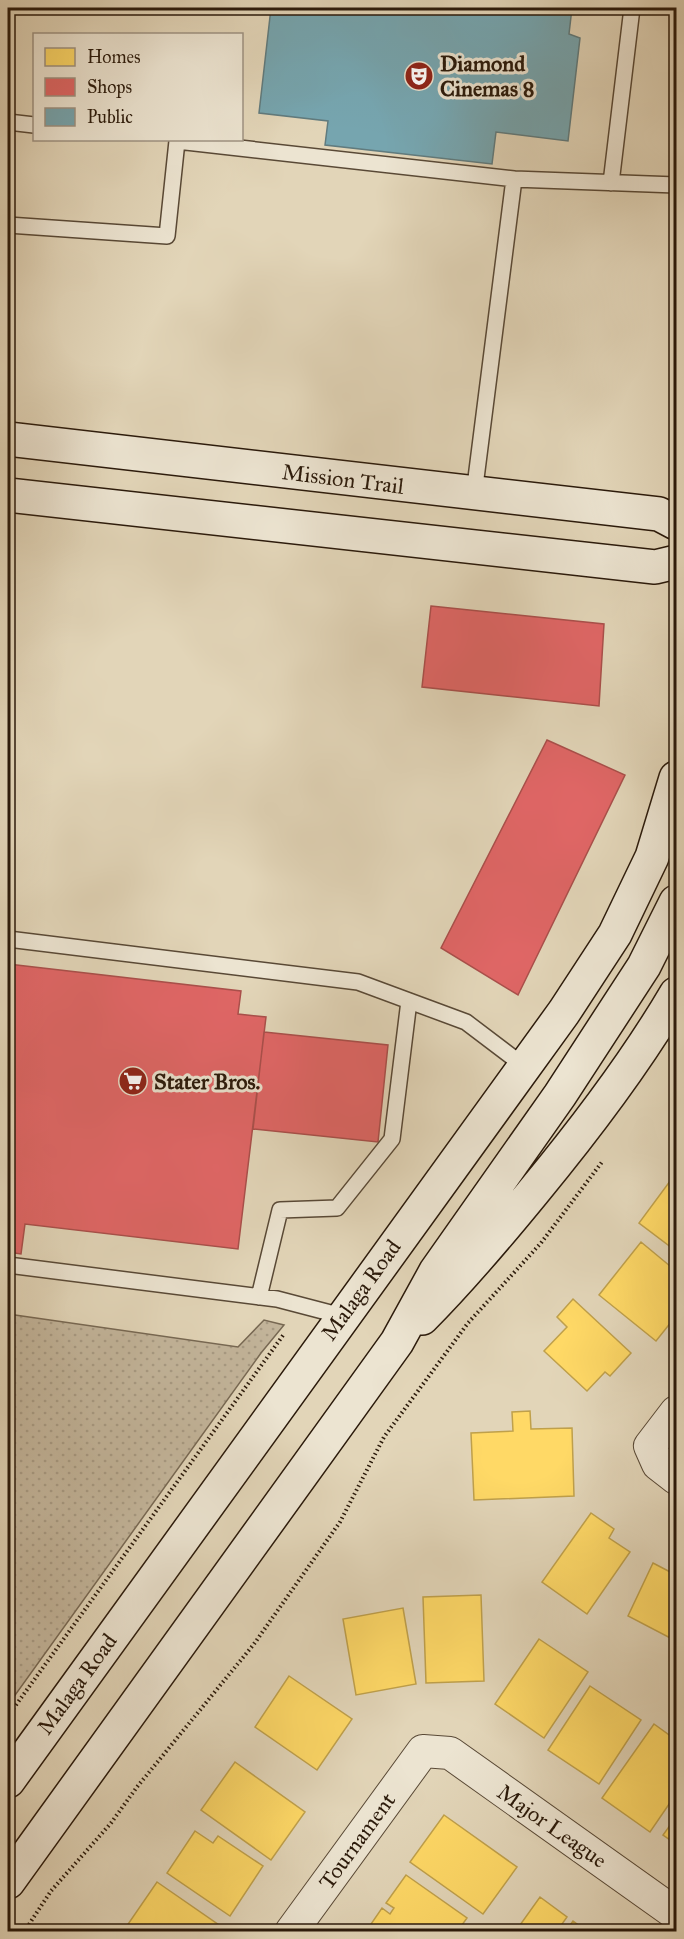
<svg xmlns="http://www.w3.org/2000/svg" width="684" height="1939" font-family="'IM FELL Great Primer',serif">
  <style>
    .grass { fill: url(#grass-dots); stroke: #776853; stroke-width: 1.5 }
    .homes { fill: #ffd966; stroke: #bfa04b; stroke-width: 1.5 }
    .shops { fill: #e06666; stroke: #aa4f4b; stroke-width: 1.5 }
    .public { fill: #76a5af; stroke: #607b7e; stroke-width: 1.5 }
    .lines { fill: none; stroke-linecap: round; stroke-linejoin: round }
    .lane-casing { stroke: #594936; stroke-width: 18 }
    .street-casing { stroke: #594936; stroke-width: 34 }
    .secondary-casing { stroke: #2b1a0b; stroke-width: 36 }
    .path { stroke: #2b1a0b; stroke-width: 4; stroke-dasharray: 1.5 3; stroke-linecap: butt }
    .lane { stroke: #ece4d1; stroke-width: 15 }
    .street { stroke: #ece4d1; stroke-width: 32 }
    .secondary { stroke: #ece4d1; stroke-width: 33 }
    .labels { text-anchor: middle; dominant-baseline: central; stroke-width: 6; stroke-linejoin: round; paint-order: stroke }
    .poi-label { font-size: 22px; font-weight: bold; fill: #2b1a0b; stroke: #ece4d1; text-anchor: start }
    .street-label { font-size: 22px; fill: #2b1a0b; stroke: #ece4d1 }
  </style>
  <defs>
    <pattern id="grass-dots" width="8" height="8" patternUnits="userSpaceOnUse" patternTransform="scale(1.5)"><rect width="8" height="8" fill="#c3b59b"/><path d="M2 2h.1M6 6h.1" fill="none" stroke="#a89b84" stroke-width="1.8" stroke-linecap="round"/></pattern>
  </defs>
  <rect width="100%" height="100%" fill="#e2d5b8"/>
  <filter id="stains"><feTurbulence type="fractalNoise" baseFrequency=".00333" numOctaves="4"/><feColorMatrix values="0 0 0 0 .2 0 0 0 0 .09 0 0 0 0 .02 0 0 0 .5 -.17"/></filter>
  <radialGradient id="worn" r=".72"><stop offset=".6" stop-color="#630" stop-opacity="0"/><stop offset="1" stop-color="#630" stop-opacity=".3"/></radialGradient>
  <path class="grass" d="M8,1314L238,1347L264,1320L284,1325L261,1353L8,1705Z"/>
  <path class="homes" d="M676,1173V1251L639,1223Z
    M641,1242L676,1271V1316L656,1341L599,1295Z
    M573,1299L631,1353L610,1376L605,1372L587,1391L544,1351L567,1327L557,1317Z
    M530,1411L531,1429L572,1428L574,1496L474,1500L471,1433L513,1431L512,1412Z
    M591,1513L614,1529L609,1538L630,1552L587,1614L542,1582Z
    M653,1563L676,1575V1641L628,1616Z
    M481,1595L484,1681L426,1683L423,1597Z
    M403,1608L416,1684L356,1695L343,1619Z
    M539,1639L588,1672L544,1738L495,1704Z
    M289,1676L352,1719L317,1770L255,1727Z
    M590,1686L641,1720L599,1784L548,1750Z
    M654,1724L676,1740V1794L650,1832L602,1798Z
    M235,1762L305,1812L271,1860L201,1810Z
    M444,1815L517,1867L483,1914L410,1862Z
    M676,1817V1844L663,1835Z
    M195,1831L213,1843L218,1836L263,1866L230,1916L167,1873Z
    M406,1875L467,1918L457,1932H381L371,1924L382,1908L390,1914L394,1908L386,1903Z
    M157,1882L219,1925L214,1932L124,1930Z
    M540,1897L567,1917L562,1924L568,1928L573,1921L588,1932H515Z"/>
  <path class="shops" d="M431,606L604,624L599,706L422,687Z
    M547,740L625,775L518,995L441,948Z
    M8,964L241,991L238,1014L266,1017L238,1249L25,1224L21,1254L8,1252Z
    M264,1032L388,1045L378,1142L253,1129Z"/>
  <path class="public" d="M271,8H572L569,34L580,38L568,141L496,132L492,164L325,145L328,121L259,113Z"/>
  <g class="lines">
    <g class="lane-casing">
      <path id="lane" d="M8,122L34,125
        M611,183L632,8
        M8,225L167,236L177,141L514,179L676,185
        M474,494L514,179
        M8,939L358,982L466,1022L524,1066
        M8,1265L277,1299L342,1316
        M259,1297L280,1210L337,1208L392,1139L409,1001"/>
    </g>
    <g class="street-casing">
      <path id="street" d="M676,1412L650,1446L658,1464L676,1478
        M291,1932L423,1751L450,1753L676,1914"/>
    </g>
    <g class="secondary-casing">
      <path id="secondary" d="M8,439L659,514L676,523
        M8,495L655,567L676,562
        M422,1318C462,1278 498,1235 534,1191C586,1128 635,1064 676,994
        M8,1781L564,1012L615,934L652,857L676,778
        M8,1882L397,1342L436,1271L560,1095L644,966L676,902"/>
    </g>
    <path class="path" d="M8,1716L284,1334
      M24,1932L51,1891L111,1823L137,1787L254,1644L340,1522L384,1437L468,1323L541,1243L602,1162"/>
    <use href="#lane" class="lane"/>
    <use href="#street" class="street"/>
    <use href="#secondary" class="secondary"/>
  </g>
  <defs>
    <g id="theatre-disc" transform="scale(1.5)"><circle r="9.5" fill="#8f2418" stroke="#ece4d1"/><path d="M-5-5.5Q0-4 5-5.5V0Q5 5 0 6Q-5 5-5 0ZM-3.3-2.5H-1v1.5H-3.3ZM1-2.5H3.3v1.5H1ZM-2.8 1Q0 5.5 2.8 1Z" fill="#fff"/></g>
    <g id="supermarket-disc" transform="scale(1.5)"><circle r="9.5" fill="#8f2418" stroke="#ece4d1"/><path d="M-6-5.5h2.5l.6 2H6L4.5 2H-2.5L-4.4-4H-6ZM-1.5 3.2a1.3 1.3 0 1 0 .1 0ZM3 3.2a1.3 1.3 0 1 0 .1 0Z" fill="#fff"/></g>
  </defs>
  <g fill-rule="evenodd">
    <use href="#theatre-disc" x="419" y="76"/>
    <use href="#supermarket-disc" x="133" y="1081"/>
  </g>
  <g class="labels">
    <g class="poi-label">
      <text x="440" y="63">Diamond<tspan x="440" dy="25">Cinemas 8</tspan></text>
      <text x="154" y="1081">Stater Bros.</text>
    </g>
    <g class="street-label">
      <text transform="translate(343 479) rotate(7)">Mission Trail</text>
      <text transform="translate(361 1290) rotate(-54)">Malaga Road</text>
      <text transform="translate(77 1684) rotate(-54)">Malaga Road</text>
      <text transform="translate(552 1826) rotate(35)">Major League</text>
      <text transform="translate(357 1841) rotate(-54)">Tournament</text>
    </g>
  </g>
  <rect width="684" height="1939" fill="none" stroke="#e2d5b8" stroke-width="30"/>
  <rect x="9" y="9" width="666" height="1921" fill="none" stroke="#2b1a0b" stroke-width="3"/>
  <rect x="15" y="15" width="654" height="1909" fill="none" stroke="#2b1a0b" stroke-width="1.5"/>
  <rect x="33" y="33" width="210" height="108" fill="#ece4d1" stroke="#9f9382" stroke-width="1.5"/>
  <rect x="45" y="48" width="30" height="18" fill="#ffd966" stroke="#9f9382" stroke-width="1.5"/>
  <text x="87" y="63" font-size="18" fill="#2b1a0b">Homes</text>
  <rect x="45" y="78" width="30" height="18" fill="#e06666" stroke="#9f9382" stroke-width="1.5"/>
  <text x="87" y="93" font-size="18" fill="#2b1a0b">Shops</text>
  <rect x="45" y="108" width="30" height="18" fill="#76a5af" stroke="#9f9382" stroke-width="1.5"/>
  <text x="87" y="123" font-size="18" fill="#2b1a0b">Public</text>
  <rect width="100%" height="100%" filter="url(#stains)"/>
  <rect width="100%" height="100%" fill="url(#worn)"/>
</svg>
